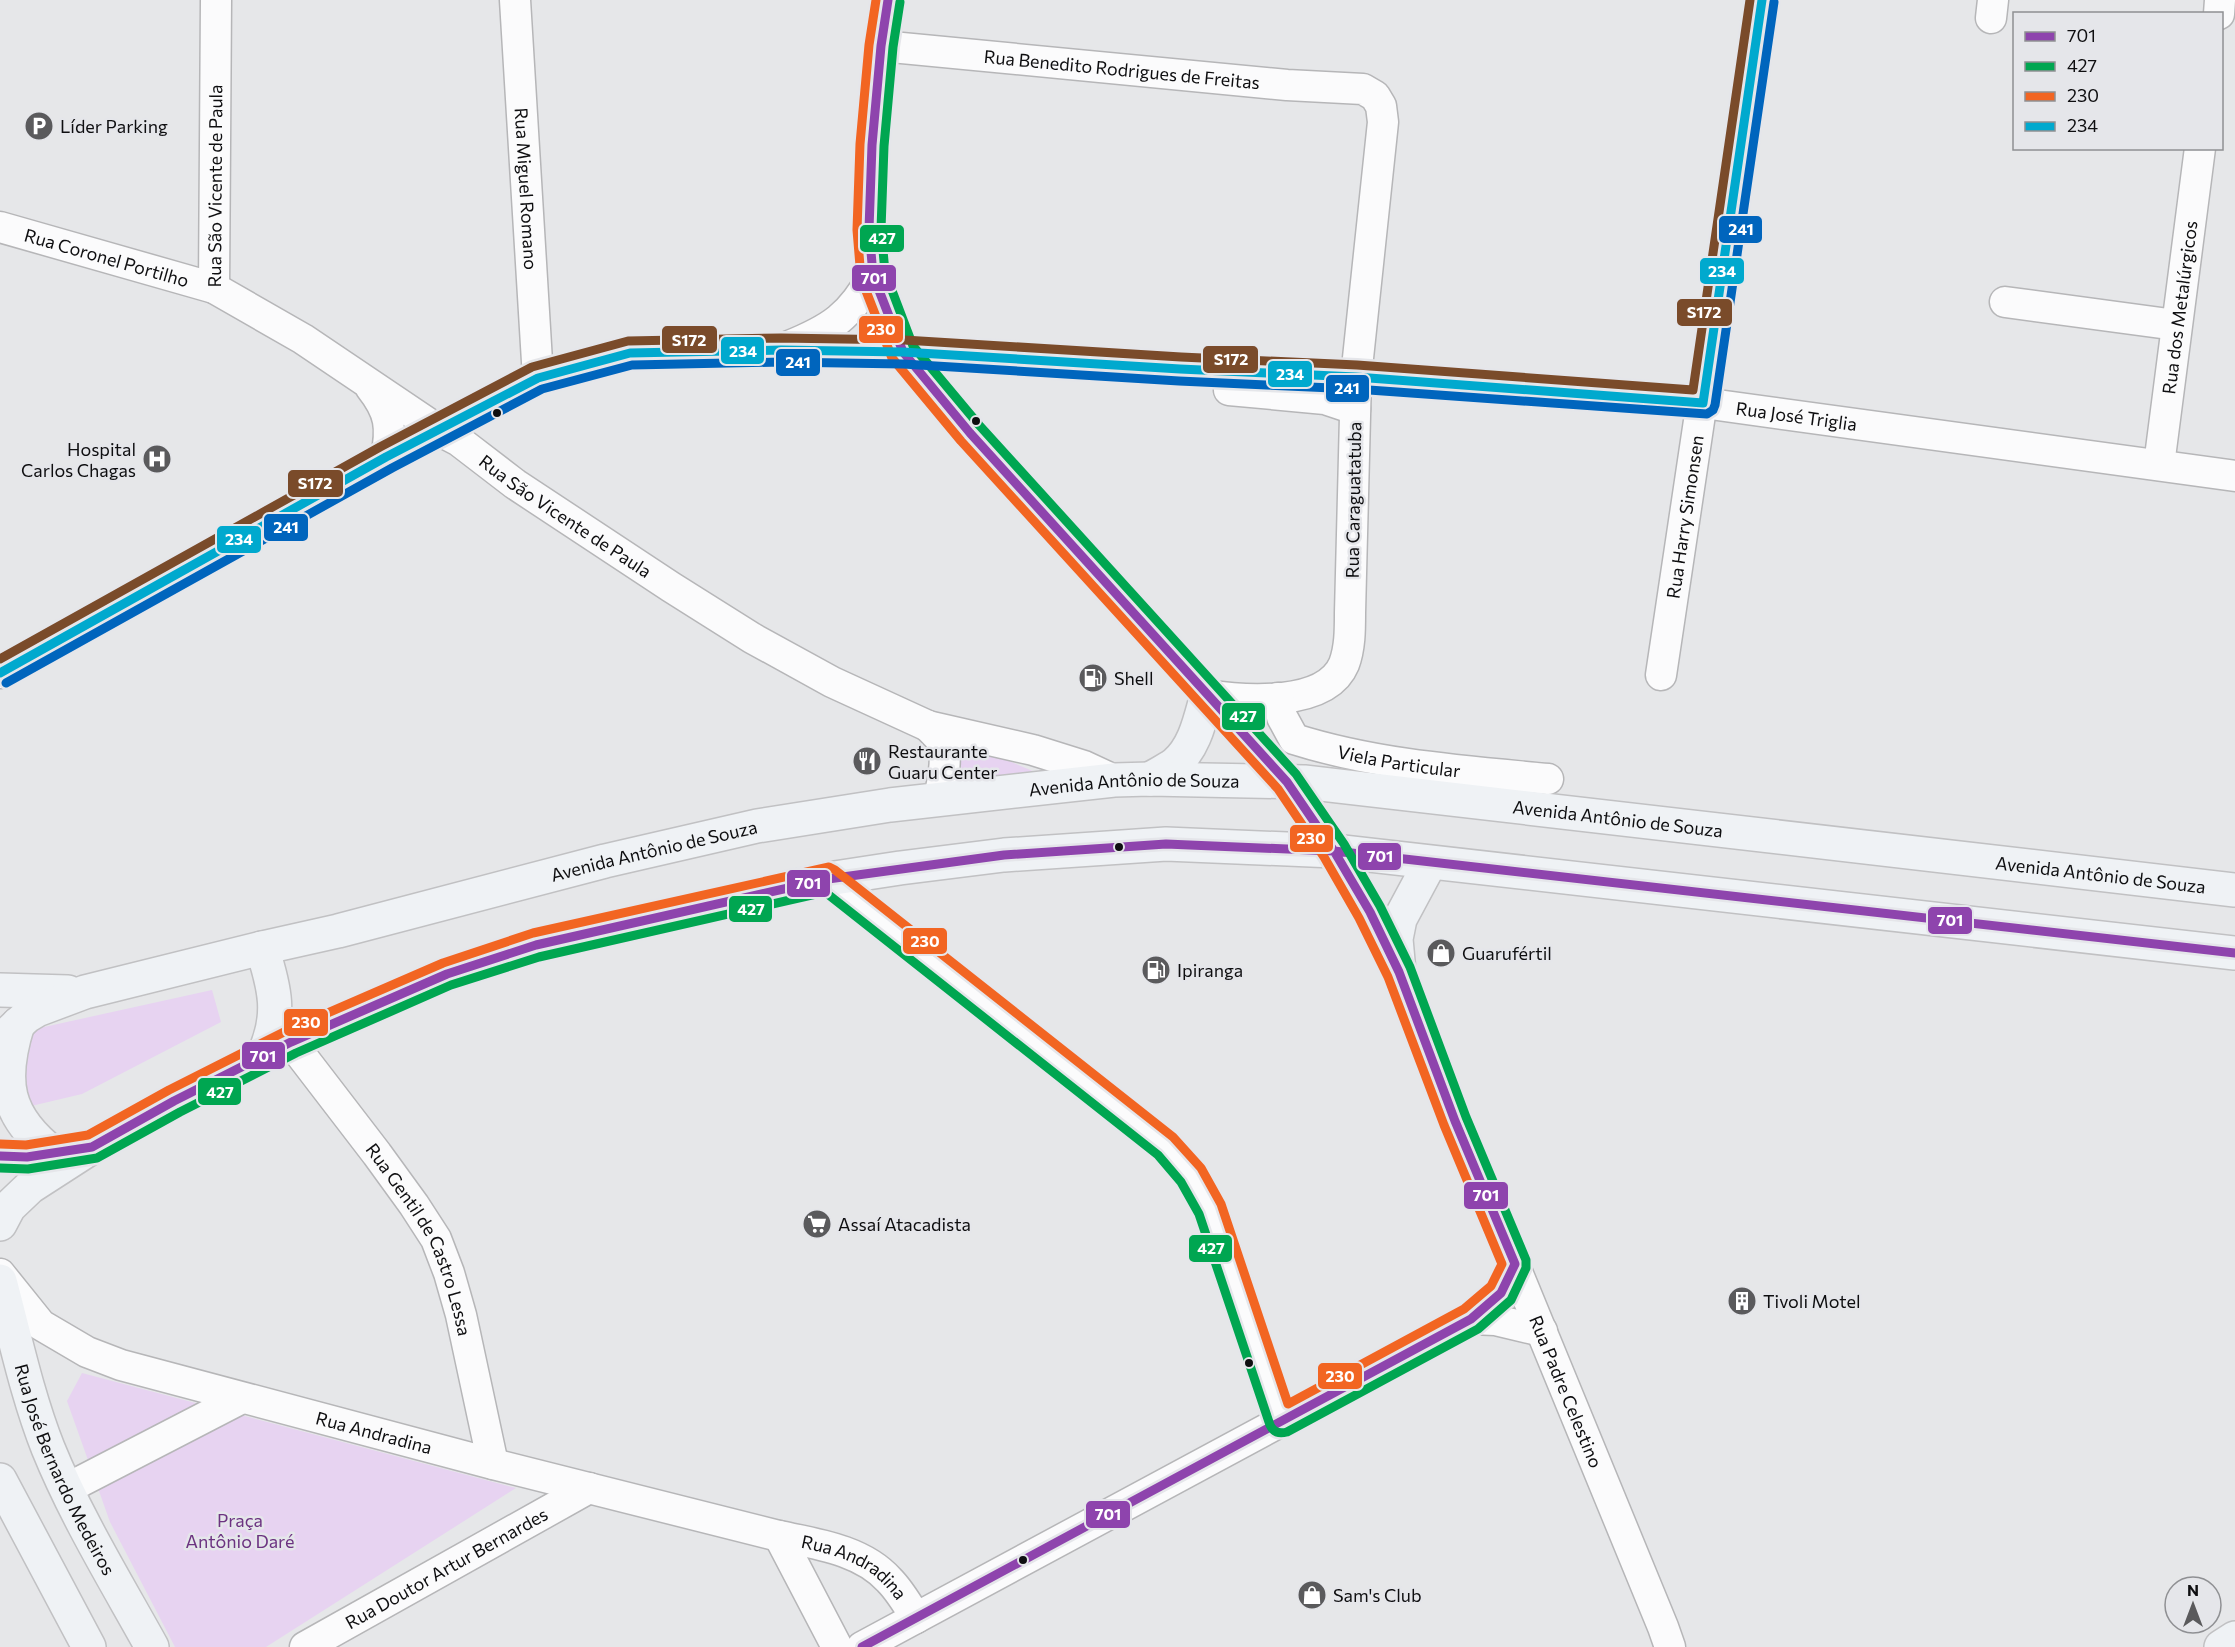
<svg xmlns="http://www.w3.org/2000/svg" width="2235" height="1647" font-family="Commissioner,sans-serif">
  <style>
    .green { fill: #e7d3f1 }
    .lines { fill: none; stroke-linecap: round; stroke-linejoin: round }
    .minor-casing { stroke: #b6b6b8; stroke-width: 33 }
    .major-casing { stroke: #c1c1c3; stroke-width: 36 }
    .minor { stroke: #fbfbfc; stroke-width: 30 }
    .major { stroke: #eff2f5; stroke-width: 33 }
    .bus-1-casing { stroke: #e5e6ea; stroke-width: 14 }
    .bus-2-casing { stroke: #e5e6ea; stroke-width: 14 }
    .bus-3-casing { stroke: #e5e6ea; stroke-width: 14 }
    .bus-4-casing { stroke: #e5e6ea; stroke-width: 14 }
    .bus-5-casing { stroke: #e5e6ea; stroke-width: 14 }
    .bus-6-casing { stroke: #e5e6ea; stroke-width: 14 }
    .bus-1 { stroke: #8e44ad; stroke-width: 9 }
    .bus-2 { stroke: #00a651; stroke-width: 9 }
    .bus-3 { stroke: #f26522; stroke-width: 9 }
    .bus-4 { stroke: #00a9ce; stroke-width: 9 }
    .bus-5 { stroke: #0065bd; stroke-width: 9 }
    .bus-6 { stroke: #7a4b2a; stroke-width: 9 }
    .bus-dot { fill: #0e0e10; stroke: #e5e6ea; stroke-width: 2 }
    .labels { text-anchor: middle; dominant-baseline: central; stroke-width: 5; stroke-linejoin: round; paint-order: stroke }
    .street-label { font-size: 18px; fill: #0e0e10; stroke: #e5e6ea }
    .poi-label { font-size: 18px; fill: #0e0e10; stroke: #e5e6ea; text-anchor: start }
    .park-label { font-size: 18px; fill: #6c3381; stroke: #e5e6ea }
    .line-badge { stroke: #e5e6ea; stroke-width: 2 }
    .badge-label { font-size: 16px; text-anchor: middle; font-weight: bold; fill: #fff }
  </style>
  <rect width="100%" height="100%" fill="#e6e7e9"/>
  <path class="green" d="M950,736L1035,772L964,790L962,769Z
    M212,990L221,1022L82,1094L27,1107L13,1057L35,1029Z
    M82,1373L516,1488L266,1647H175L110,1522L67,1401Z"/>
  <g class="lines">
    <g class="minor-casing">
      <g id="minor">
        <path id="s1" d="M515,0L538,378"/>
        <path id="s2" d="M888,0L881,46L872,145L869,229L873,275L903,352L970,433L1287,782L1334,851L1370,912L1399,972L1455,1121L1663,1627L1670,1647"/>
        <path d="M2219,14L2220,0"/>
        <path d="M1991,18L1993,0"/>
        <path id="s3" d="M881,46L1287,85L1363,89L1375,96L1381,106L1383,122L1356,377L1350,613C1350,630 1350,648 1344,664C1326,707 1245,701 1207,695"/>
        <path id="s4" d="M0,227L214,288L303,339L438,430L459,441L515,484L671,587L752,638L832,682L928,726L1033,750L1084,766L1114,780"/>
        <path id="s5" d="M214,288L216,0"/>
        <path d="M2005,302L2176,325"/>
        <path d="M789,346C831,329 851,316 873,275"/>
        <path d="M371,388C390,412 392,428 386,457"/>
        <path d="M1229,390L1325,399L1355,409"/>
        <path id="s6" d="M2159,465L2200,148"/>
        <path id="s7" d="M0,673L386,457L488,404L538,378L630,353L781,350L903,352L1180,369L1356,377L1703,403L2235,476"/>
        <path id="s8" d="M1661,675L1762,0"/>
        <path id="s9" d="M1278,698L1282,717L1294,739C1376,765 1464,771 1548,779"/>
        <path d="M928,726C932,731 938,735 941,741C949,757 942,782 939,799"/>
        <path d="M828,879L1166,1146L1191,1175L1210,1209L1281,1421"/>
        <path id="s10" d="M291,1042L377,1154L414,1205L436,1239L449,1273L461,1315L493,1464"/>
        <path id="s11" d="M0,1274L41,1325L87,1352L121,1365L493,1464L779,1536C817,1544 862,1550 889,1580C900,1591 908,1605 916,1618"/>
        <path d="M1471,1319L1495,1320L1542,1331"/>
        <path d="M66,1489L242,1398"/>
        <path d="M779,1536L837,1647"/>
        <path id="s12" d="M305,1647L589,1488"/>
        <path d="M862,1647L1471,1319L1501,1293L1515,1264"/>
      </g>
    </g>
    <g class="major-casing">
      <g id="major">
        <path d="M1150,779C1158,774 1167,770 1175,764C1195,747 1200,720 1207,695"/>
        <path d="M262,948C275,988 282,1016 263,1056"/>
        <path d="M1399,972L1396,939L1400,919L1430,863"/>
        <path d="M0,990L68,992"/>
        <path d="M18,1024C0,1081 5,1116 54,1154"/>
        <path id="s13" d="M0,1041L27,1016L37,1010L85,992L262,948L338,931L605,861L757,826L890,805L1114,780L1150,779L1304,782L2235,890"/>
        <path d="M0,1156L27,1157L67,1152"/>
        <path d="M0,1224L9,1207L30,1187L92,1147L174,1101L291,1042L447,974L536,945L828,879L900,868L1004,855L1166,844L1334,851L2235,953"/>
        <path id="s14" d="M0,1281C15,1337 27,1395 48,1448C76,1517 116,1582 152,1647"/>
        <path d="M0,1480L89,1647"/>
        <path d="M2221,1647L2235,1638"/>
      </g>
    </g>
    <use href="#minor" class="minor"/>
    <use href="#major" class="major"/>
    <g class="bus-1-casing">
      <path id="bus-1" d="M0,1156L27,1157L92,1147L174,1101L291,1042L447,974L536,945L828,879L1004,855L1166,844L1334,851L2235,953
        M862,1647L1471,1319L1501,1293L1515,1264L1455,1121L1399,972L1370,912L1334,851L1287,782L970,433L903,352L873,275L869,229L872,145L881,46L888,0"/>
    </g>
    <g class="bus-2-casing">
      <path id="bus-2" d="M0,1168L28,1169L97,1158L180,1112L296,1053L451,985L539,957L825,892L1158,1155L1181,1182L1199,1214L1270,1425C1273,1432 1279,1434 1287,1432L1478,1329L1511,1300L1526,1268V1260L1466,1117L1410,967L1380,906L1344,844L1296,774L979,425L913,346L885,272L881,229L884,146L893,47L900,2"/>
    </g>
    <g class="bus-3-casing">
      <path id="bus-3" d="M0,1144L26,1145L88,1135L169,1090L286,1031L443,963L533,933L829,867L835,870L1173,1137L1201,1168L1221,1204L1288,1404L1464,1309L1491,1286L1502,1264L1444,1125L1388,977L1359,918L1324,857L1278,789L961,441L892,358L861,278L857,230L860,144L869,45L876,0"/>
    </g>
    <g class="bus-4-casing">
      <path id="bus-4" d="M0,673L386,457L538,378L630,353L781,350L903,352L1180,369L1356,377L1703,403L1762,0"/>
    </g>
    <g class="bus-5-casing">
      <path id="bus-5" d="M6,683L392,468L542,389L632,365L781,362L903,364L1179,381L1355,389L1707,414L1713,410L1715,405L1774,2"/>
    </g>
    <g class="bus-6-casing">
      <path id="bus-6" d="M0,659L380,447L532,367L628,341L781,338L904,340L1181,357L1357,365L1693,390L1750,0"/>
    </g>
    <use href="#bus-1" class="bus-1"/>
    <use href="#bus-2" class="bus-2"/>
    <use href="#bus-3" class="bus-3"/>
    <use href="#bus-4" class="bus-4"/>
    <use href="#bus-5" class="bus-5"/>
    <use href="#bus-6" class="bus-6"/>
  </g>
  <defs>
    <g id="parking-disc" transform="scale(1.5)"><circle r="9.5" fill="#5a5a5c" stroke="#e5e6ea"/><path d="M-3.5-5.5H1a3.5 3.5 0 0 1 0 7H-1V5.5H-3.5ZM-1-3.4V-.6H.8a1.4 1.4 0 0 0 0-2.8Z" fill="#fff"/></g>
    <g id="hospital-disc" transform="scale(1.5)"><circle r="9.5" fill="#5a5a5c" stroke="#e5e6ea"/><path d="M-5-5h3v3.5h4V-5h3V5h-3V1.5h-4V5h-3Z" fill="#fff"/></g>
    <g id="fuel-disc" transform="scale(1.5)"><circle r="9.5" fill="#5a5a5c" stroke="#e5e6ea"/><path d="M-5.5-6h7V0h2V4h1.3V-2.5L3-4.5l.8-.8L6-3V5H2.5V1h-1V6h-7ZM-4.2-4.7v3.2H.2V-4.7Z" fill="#fff"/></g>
    <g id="restaurant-disc" transform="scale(1.5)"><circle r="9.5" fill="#5a5a5c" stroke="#e5e6ea"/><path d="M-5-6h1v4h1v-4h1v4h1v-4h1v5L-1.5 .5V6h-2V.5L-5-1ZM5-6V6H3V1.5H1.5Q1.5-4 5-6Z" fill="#fff"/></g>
    <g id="shop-disc" transform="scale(1.5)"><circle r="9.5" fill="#5a5a5c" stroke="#e5e6ea"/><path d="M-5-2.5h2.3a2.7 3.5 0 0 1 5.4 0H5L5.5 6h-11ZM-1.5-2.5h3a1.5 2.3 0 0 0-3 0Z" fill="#fff"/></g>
    <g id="supermarket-disc" transform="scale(1.5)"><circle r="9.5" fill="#5a5a5c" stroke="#e5e6ea"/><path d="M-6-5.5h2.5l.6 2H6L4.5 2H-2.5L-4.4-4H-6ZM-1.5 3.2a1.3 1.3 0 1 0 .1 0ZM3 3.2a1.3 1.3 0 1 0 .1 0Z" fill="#fff"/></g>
    <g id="building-disc" transform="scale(1.5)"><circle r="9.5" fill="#5a5a5c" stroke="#e5e6ea"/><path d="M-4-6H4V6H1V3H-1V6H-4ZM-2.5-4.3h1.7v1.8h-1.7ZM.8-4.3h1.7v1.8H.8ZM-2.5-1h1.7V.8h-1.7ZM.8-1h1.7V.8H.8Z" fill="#fff"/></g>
  </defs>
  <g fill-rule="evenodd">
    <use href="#parking-disc" x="39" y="126"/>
    <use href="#hospital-disc" x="157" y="459"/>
    <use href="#fuel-disc" x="1093" y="678"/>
    <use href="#restaurant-disc" x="867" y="761"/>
    <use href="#shop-disc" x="1441" y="953"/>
    <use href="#fuel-disc" x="1156" y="970"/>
    <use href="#supermarket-disc" x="817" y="1224"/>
    <use href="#building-disc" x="1742" y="1301"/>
    <use href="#shop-disc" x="1312" y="1595"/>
  </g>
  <g class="bus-dot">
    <circle cx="497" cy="413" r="5"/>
    <circle cx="976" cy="421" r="5"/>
    <circle cx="1119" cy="847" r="5"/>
    <circle cx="1249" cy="1363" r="5"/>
    <circle cx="1023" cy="1560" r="5"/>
  </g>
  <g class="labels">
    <g class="street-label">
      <text stroke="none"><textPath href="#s3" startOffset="242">Rua Benedito Rodrigues de Freitas</textPath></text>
      <text stroke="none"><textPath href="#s5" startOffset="102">Rua São Vicente de Paula</textPath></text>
      <text stroke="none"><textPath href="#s1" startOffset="189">Rua Miguel Romano</textPath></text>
      <text stroke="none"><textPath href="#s4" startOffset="111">Rua Coronel Portilho</textPath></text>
      <text stroke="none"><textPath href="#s6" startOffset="159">Rua dos Metalúrgicos</textPath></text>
      <text stroke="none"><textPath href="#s7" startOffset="1878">Rua José Triglia</textPath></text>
      <text transform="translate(1353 500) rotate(-89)">Rua Caraguatatuba</text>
      <text stroke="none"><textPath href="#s4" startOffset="642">Rua São Vicente de Paula</textPath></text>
      <text stroke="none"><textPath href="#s8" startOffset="160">Rua Harry Simonsen</textPath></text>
      <text stroke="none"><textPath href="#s9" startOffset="152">Viela Particular</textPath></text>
      <text stroke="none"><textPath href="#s13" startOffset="1172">Avenida Antônio de Souza</textPath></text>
      <text stroke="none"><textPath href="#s13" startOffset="1658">Avenida Antônio de Souza</textPath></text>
      <text stroke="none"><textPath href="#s13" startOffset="686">Avenida Antônio de Souza</textPath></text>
      <text stroke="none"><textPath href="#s13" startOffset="2144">Avenida Antônio de Souza</textPath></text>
      <text stroke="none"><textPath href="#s10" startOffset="238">Rua Gentil de Castro Lessa</textPath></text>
      <text stroke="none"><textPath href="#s2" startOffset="1608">Rua Padre Celestino</textPath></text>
      <text stroke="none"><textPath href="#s11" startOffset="417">Rua Andradina</textPath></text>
      <text stroke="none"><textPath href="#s14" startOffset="200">Rua José Bernardo Medeiros</textPath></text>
      <text stroke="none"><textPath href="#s12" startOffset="162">Rua Doutor Artur Bernardes</textPath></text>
      <text stroke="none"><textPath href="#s11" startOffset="918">Rua Andradina</textPath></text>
    </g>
    <g class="poi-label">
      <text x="60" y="126">Líder Parking</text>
      <text x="136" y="449" text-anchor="end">Hospital<tspan x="136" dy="21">Carlos Chagas</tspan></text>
      <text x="1114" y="678">Shell</text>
      <text x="888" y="751">Restaurante<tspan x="888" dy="21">Guaru Center</tspan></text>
      <text x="1462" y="953">Guarufértil</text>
      <text x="1177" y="970">Ipiranga</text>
      <text x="838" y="1224">Assaí Atacadista</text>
      <text x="1763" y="1301">Tivoli Motel</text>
      <text x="1333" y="1595">Sam's Club</text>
    </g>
    <g class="park-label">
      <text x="240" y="1520">Praça<tspan x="240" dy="21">Antônio Daré</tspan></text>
    </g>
  </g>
  <g class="line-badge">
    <rect x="1718" y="215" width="45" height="29" rx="6" fill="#0065bd"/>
    <rect x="859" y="224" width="46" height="29" rx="6" fill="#00a651"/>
    <rect x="1699" y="257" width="46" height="28" rx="6" fill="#00a9ce"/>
    <rect x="851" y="264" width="46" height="28" rx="6" fill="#8e44ad"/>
    <rect x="1676" y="298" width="57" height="29" rx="6" fill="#7a4b2a"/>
    <rect x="858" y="315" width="46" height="29" rx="6" fill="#f26522"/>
    <rect x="661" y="325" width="57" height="29" rx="6" fill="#7a4b2a"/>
    <rect x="720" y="336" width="45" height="29" rx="6" fill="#00a9ce"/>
    <rect x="1202" y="345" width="57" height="29" rx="6" fill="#7a4b2a"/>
    <rect x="775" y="348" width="46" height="29" rx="6" fill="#0065bd"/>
    <rect x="1267" y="360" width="46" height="28" rx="6" fill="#00a9ce"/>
    <rect x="1325" y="374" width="45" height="29" rx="6" fill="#0065bd"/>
    <rect x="287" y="469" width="57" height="29" rx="6" fill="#7a4b2a"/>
    <rect x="263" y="513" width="46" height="29" rx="6" fill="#0065bd"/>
    <rect x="216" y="525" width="46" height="29" rx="6" fill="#00a9ce"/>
    <rect x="1221" y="702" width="45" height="29" rx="6" fill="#00a651"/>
    <rect x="1289" y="824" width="45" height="29" rx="6" fill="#f26522"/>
    <rect x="1357" y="842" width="45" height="29" rx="6" fill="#8e44ad"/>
    <rect x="786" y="869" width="45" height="29" rx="6" fill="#8e44ad"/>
    <rect x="728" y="895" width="45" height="28" rx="6" fill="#00a651"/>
    <rect x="1927" y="906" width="46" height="29" rx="6" fill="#8e44ad"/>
    <rect x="902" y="927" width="46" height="28" rx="6" fill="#f26522"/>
    <rect x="283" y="1008" width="46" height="29" rx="6" fill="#f26522"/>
    <rect x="241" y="1041" width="45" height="29" rx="6" fill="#8e44ad"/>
    <rect x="197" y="1077" width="45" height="29" rx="6" fill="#00a651"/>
    <rect x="1463" y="1181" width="46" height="29" rx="6" fill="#8e44ad"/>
    <rect x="1188" y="1234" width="45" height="29" rx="6" fill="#00a651"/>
    <rect x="1317" y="1362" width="46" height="28" rx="6" fill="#f26522"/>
    <rect x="1085" y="1500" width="46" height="29" rx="6" fill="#8e44ad"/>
  </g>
  <g class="badge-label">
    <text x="1741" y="235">241</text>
    <text x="882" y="244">427</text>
    <text x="1722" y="277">234</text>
    <text x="874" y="284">701</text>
    <text x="1704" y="318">S172</text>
    <text x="881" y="335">230</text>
    <text x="689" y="346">S172</text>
    <text x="743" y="357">234</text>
    <text x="1231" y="365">S172</text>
    <text x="798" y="368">241</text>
    <text x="1290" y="380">234</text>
    <text x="1347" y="394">241</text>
    <text x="315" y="489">S172</text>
    <text x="286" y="533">241</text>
    <text x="239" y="545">234</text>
    <text x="1243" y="722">427</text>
    <text x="1311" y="844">230</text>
    <text x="1380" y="862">701</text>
    <text x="808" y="889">701</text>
    <text x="751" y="915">427</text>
    <text x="1950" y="926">701</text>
    <text x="925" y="947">230</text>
    <text x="306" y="1028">230</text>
    <text x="263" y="1062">701</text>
    <text x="220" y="1098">427</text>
    <text x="1486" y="1201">701</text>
    <text x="1211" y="1254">427</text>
    <text x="1340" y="1382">230</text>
    <text x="1108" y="1520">701</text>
  </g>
  <rect x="2013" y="12" width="210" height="138" fill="#e5e6ea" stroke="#8f9093" stroke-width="1.5"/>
  <rect x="2025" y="32" width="30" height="9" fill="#8e44ad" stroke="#8f9093" stroke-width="1.5"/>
  <text x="2067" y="42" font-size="18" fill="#0e0e10">701</text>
  <rect x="2025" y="62" width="30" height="9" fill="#00a651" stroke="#8f9093" stroke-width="1.5"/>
  <text x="2067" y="72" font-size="18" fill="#0e0e10">427</text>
  <rect x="2025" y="92" width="30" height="9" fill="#f26522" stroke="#8f9093" stroke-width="1.5"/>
  <text x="2067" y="102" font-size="18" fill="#0e0e10">230</text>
  <rect x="2025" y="122" width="30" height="9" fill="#00a9ce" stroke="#8f9093" stroke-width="1.5"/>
  <text x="2067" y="132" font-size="18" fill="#0e0e10">234</text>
  <g transform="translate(2193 1605)"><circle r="28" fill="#e5e6ea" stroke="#8f9093" stroke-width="1.5"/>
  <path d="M0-4.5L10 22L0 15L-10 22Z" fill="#5a5a5c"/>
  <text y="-9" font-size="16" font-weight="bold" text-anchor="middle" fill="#0e0e10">N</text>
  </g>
</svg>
